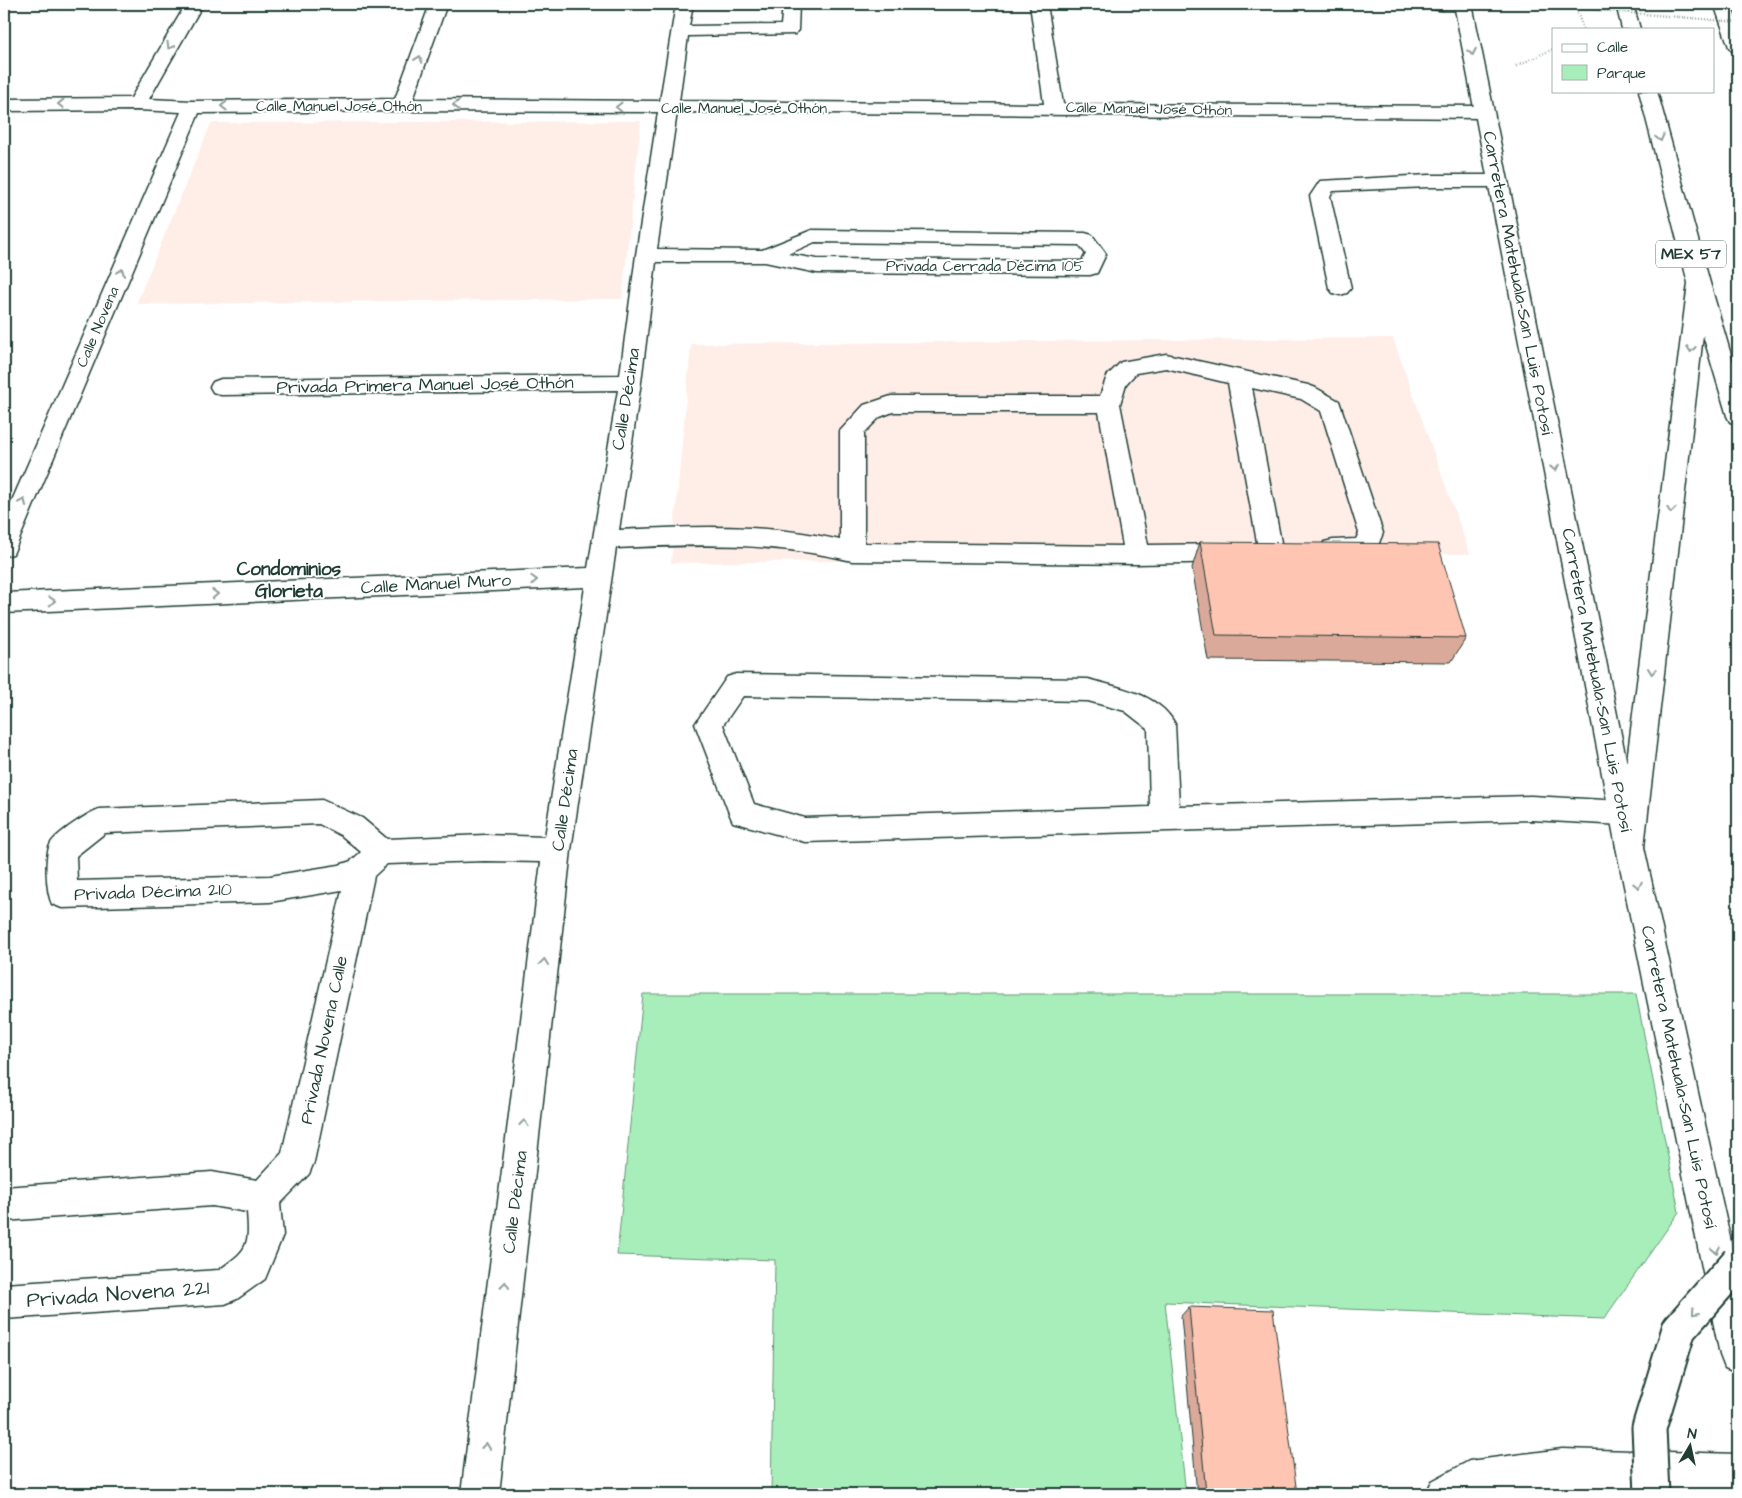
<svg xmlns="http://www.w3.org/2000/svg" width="1742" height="1498" font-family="'Architects Daughter',sans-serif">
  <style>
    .built { fill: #ffeee8 }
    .green { fill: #a8eeba; stroke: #649677 }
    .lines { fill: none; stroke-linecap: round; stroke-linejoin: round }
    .minor-casing { stroke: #1f3d34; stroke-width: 3 }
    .major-casing { stroke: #1f3d34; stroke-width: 3 }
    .highway-casing { stroke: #1f3d34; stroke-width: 3 }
    .path { stroke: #1f3d34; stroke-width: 2.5; stroke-dasharray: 0.5 2.5; stroke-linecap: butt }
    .minor { fill: #fff; fill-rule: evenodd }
    .major { fill: #fff; fill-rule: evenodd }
    .highway { fill: #fff; fill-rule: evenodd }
    .highway-bridge-casing { stroke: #1f3d34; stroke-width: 37; stroke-linecap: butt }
    .path-bridge { stroke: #1f3d34; stroke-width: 2.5; stroke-dasharray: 0.5 2.5; stroke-linecap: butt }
    .highway-bridge { stroke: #fff; stroke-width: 33 }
    .wall { fill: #daa99a; stroke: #1f3d34 }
    .building { fill: #fec5b3; stroke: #1f3d34 }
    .oneway { stroke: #8f9e9a }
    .labels { text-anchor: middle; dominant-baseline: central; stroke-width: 4; stroke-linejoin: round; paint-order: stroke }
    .far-street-label { font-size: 15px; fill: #1f3d34; stroke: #fff }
    .shield { fill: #fff; stroke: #627771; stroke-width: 1 }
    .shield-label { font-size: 16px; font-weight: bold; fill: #1f3d34 }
    .street-label { font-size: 18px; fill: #1f3d34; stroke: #fff }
    .neighbourhood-label { font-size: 19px; font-weight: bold; fill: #1f3d34; stroke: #fff }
    .near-street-label { font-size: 21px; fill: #1f3d34; stroke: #fff }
  </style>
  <rect width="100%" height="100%" fill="#fff"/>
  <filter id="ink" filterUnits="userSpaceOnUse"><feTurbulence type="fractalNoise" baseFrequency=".02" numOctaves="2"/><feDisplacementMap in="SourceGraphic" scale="10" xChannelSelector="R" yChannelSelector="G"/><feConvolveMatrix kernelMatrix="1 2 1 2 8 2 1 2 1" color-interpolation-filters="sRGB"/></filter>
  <g filter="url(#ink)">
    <path class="built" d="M641,121L622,299L136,304L211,123Z
      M1393,338L1470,554L671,563L691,344Z"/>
    <path class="green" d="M643,994H1636L1679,1212L1604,1319L1165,1302L1186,1494H771L775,1260L617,1255Z"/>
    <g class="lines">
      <g class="minor-casing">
        <path id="minor" d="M186,4H203L149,99L192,101L395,99L430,4H447L413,99L660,101L676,4H693L689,26L781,25L783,4H799L798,30L795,34L688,36L679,101L1044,104L1030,4H1047L1063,104L1484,106L1491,108L1493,112L1491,116L1484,118L677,112L657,249L762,250L812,230L1085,233L1092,235L1106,254L1097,273L1090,275L817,273L765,262H656L641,382L619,530C692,526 768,523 840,540V431L864,405L891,396H1100L1107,376L1121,362L1166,354L1308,385L1316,388L1339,401L1383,533L1374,555C1359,559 1339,560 1324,556L1321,549L1324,542L1333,540L1356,539L1359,533L1321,411L1301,399L1252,388L1283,553L1280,560L1271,562L1262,560L1259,553L1228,383L1166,368L1136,373L1126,384L1120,404L1148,545L1233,544L1242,546L1245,553L1242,560L1233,562L1137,564L852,561C775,542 696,544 616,548L571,850L499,1494H461L541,862L485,861L387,864L374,876L314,1162L309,1174L280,1204L283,1235L265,1279L237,1299L225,1304L4,1319V1284L219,1270C247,1250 250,1247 247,1212L212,1206L4,1221V1187L212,1172L257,1180L282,1153L342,890L270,902L62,908L52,904C46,892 44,854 51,843C57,833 88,813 99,809L322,800L362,818L387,839L485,835L545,837L585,587L4,613V593L588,568L618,390L221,395L213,392L210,387L213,382L221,379L620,375L636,255L658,112L402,111L199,113L16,547L13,554L4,556V519L181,112L137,110L4,111V99L131,98ZM815,242L1079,245L1086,254L1082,261L817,259L788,254ZM893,412H1099L1123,546L864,543V433L880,417ZM319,824L342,836L361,852L351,861L339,865L270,876L77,881L76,856L105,833Z
          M1424,4H1472L1469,8C1457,11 1439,11 1427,8Z
          M1429,175H1498L1505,177L1508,181L1505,185L1498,187H1429L1333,191L1330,196L1351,288L1347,293L1340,295L1333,293L1329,288L1310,196L1320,181Z
          M736,674L1088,679C1118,688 1159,693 1175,724L1179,806L1531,796L1623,801L1633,804L1637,813L1633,822L1623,825L1531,820L805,842L733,822L729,813L695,724L727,677ZM743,696L1088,701L1125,711L1148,729L1150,807L805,818L754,804L723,725Z
          M1562,1449L1738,1454V1492L1562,1487L1504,1494H1426L1432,1481L1469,1461Z"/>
      </g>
      <g class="major-casing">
        <path id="major" d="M1454,4H1472L1644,847L1738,1274V1373L1725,1368L1720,1355L1616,847Z"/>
      </g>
      <g class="highway-casing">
        <path id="highway" d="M1616,4H1633L1640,29H1622Z
          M1714,4H1731L1738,24V52L1732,51L1729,47Z
          M1639,91H1657L1710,283L1738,379V424L1730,422L1727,416L1703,335L1644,847L1640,856L1630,860L1620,856L1616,847L1688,283Z"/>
      </g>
      <path class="path" d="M1576,8L1583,29
        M1516,66L1553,49"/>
      <use href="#minor" class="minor"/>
      <use href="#major" class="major"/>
      <use href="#highway" class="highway"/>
      <g class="highway-bridge-casing">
        <path id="highway-bridge" d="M1652,1494L1649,1428L1679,1329L1738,1262"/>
      </g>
      <path class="path-bridge" d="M1524,4L1738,22"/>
      <use href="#highway-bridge" class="highway-bridge"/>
    </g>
    <path class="wall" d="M1200,542L1466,638L1451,662L1208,660L1192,568Z
      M1189,1307L1297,1494H1197L1181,1316Z"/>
    <path class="building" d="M1200,542L1438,544L1466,638L1216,635Z
      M1189,1307L1273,1310L1297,1494H1206Z"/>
    <defs><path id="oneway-chevron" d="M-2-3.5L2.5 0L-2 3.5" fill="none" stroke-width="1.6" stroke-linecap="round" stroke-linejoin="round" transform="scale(1.25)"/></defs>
    <g class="oneway">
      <use href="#oneway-chevron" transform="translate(170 46) rotate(120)"/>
      <use href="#oneway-chevron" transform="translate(1472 52) rotate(79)"/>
      <use href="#oneway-chevron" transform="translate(419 59) rotate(-70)"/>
      <use href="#oneway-chevron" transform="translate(61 104) rotate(180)"/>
      <use href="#oneway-chevron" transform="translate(456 105) rotate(-179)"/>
      <use href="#oneway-chevron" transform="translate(224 106) rotate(180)"/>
      <use href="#oneway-chevron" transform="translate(619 107) rotate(-179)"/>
      <use href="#oneway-chevron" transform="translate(1660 138) rotate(75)"/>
      <use href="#oneway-chevron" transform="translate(121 272) rotate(-67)"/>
      <use href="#oneway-chevron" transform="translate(1691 349) rotate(97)"/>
      <use href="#oneway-chevron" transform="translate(1555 468) rotate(79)"/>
      <use href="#oneway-chevron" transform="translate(23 502) rotate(-67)"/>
      <use href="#oneway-chevron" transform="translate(1671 510) rotate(97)"/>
      <use href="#oneway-chevron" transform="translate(534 580) rotate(-3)"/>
      <use href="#oneway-chevron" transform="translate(215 594) rotate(-3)"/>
      <use href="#oneway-chevron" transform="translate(52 601) rotate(-3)"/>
      <use href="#oneway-chevron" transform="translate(1652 671) rotate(97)"/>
      <use href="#oneway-chevron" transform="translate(1638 885) rotate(78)"/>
      <use href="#oneway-chevron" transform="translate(544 962) rotate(-83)"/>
      <use href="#oneway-chevron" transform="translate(524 1123) rotate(-83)"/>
      <use href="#oneway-chevron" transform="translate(1716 1250) rotate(78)"/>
      <use href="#oneway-chevron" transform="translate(505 1285) rotate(-83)"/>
      <use href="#oneway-chevron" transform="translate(1695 1312) rotate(131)"/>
      <use href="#oneway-chevron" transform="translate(486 1446) rotate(-83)"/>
    </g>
  </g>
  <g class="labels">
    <g class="far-street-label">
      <text x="339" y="106">Calle Manuel José Othón</text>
      <text x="744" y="108">Calle Manuel José Othón</text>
      <text transform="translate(1149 109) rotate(1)">Calle Manuel José Othón</text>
      <text x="985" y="266">Privada Cerrada Décima 105</text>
      <text transform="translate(98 327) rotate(-67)">Calle Novena</text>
    </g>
    <rect class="shield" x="1656" y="240.5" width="70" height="27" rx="4"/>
    <g class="shield-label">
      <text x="1691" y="254">MEX 57</text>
    </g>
    <g class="street-label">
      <text transform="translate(1518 283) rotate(79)">Carretera Matehuala-San Luis Potosí</text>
      <text transform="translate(425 385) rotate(-1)">Privada Primera Manuel José Othón</text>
      <text transform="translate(626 399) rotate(-81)">Calle Décima</text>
      <text transform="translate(436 584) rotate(-3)">Calle Manuel Muro</text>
      <text transform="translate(1597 680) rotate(79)">Carretera Matehuala-San Luis Potosí</text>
      <text transform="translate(565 800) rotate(-82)">Calle Décima</text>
      <text transform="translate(153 892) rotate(-2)">Privada Décima 210</text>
      <text transform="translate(324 1040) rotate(-78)">Privada Novena Calle</text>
      <text transform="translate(1679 1077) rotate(78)">Carretera Matehuala-San Luis Potosí</text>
      <text transform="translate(515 1202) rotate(-83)">Calle Décima</text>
    </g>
    <g class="neighbourhood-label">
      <text x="289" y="569">Condominios<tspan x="289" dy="22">Glorieta</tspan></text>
    </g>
    <g class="near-street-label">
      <text transform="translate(118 1294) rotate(-4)">Privada Novena 221</text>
    </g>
  </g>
  <rect width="1742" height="1498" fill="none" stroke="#fff" stroke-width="20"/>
  <rect x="10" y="10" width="1722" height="1478" fill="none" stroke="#1f3d34" stroke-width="2" filter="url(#ink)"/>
  <rect x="1552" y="28" width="162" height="65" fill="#ffffff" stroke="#a5b1ae"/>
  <rect x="1562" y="44" width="25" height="8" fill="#ffffff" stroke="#a5b1ae"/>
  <text x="1597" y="52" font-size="15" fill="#1f3d34">Calle</text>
  <rect x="1562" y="65" width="25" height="15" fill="#a8eeba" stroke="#a5b1ae"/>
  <text x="1597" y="78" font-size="15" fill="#1f3d34">Parque</text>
  <g transform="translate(1690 1446) rotate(9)" stroke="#ffffff" stroke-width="4" paint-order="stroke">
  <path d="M0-4L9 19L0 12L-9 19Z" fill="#1f3d34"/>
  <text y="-8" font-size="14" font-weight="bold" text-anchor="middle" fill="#1f3d34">N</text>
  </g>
</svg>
